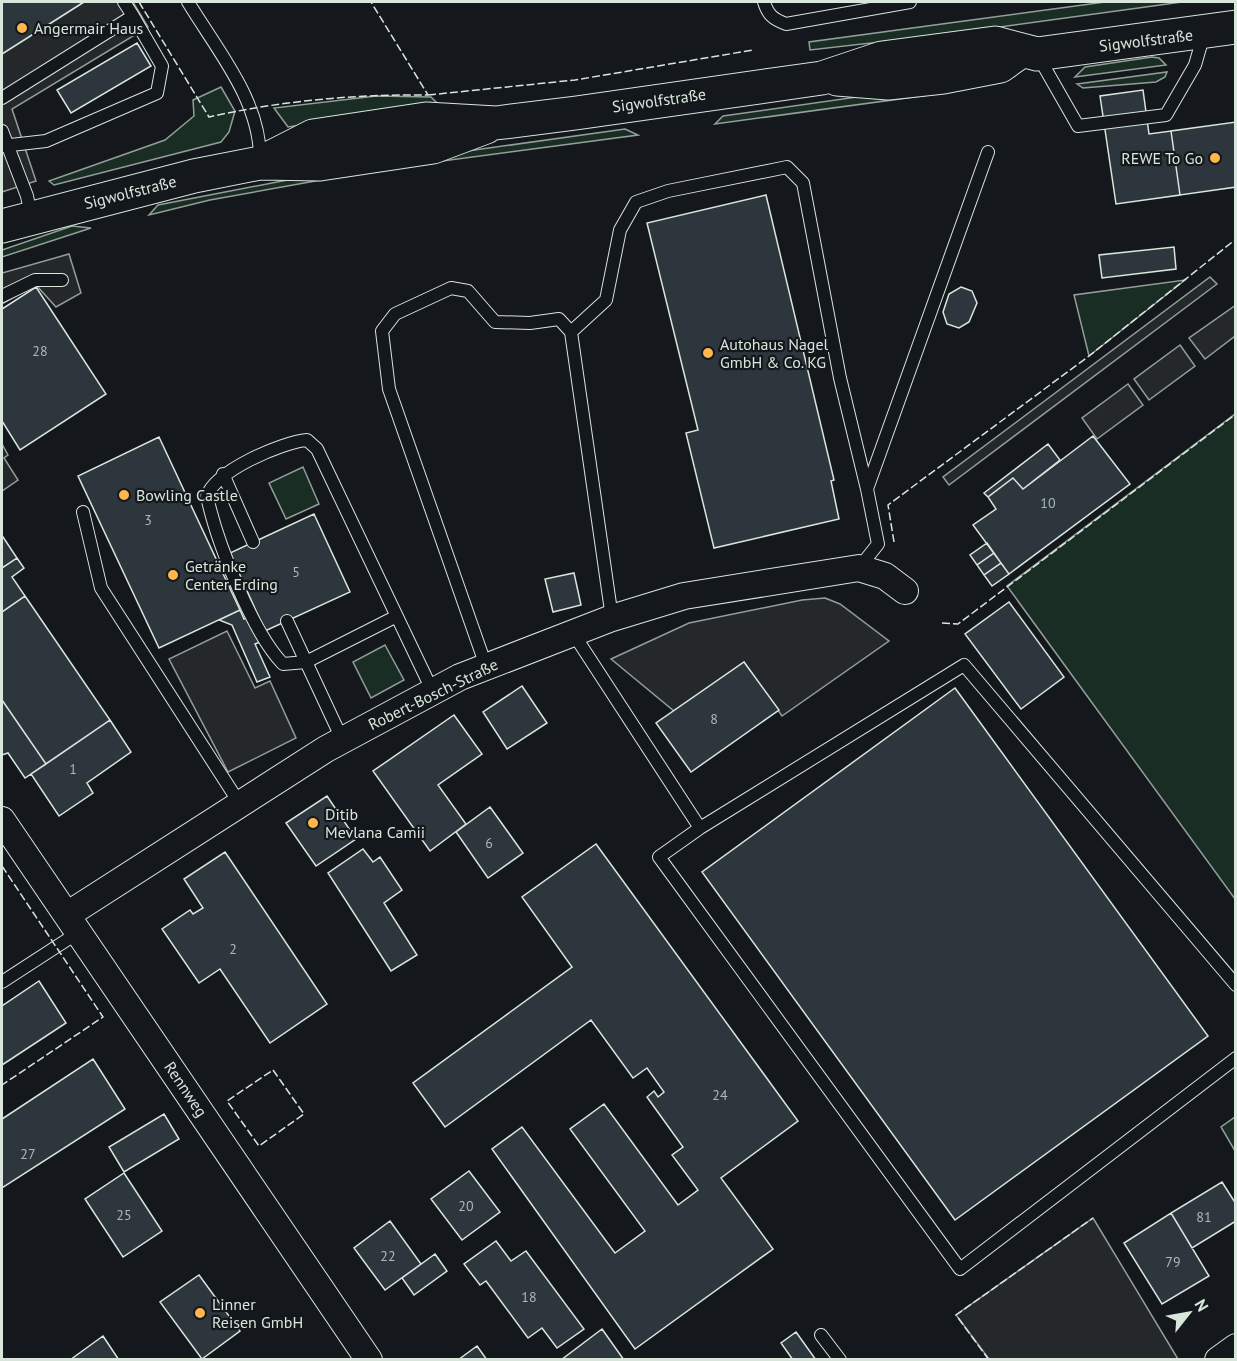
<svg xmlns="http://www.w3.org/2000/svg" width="1237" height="1361" font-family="'PT Sans',sans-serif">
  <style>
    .green { fill: #1a2d24; stroke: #939e99; stroke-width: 1.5 }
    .parking { fill: #24282b; stroke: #939e99; stroke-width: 1.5 }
    .building { fill: #2c363c; stroke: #d8e6dc; stroke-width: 1.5 }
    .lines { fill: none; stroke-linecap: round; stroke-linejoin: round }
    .lane-casing { stroke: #d8e6dc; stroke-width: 14 }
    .street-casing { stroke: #d8e6dc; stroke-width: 28 }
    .secondary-casing { stroke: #d8e6dc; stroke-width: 35 }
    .lane { stroke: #14181c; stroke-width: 12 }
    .street { stroke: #14181c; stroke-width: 26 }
    .secondary { stroke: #14181c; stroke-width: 33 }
    .fence { stroke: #d8e6dc; stroke-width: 1.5; stroke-dasharray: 8 3; stroke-linecap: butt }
    .poi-dot { fill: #ffb74d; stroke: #14181c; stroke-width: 2 }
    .labels { text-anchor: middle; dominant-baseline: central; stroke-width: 4.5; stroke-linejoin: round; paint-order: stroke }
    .number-label { font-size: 14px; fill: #adbab4 }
    .poi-label { font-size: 16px; fill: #d8e6dc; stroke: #14181c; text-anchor: start }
    .street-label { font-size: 16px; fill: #d8e6dc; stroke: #14181c }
  </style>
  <rect width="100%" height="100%" fill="#14181c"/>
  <path class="green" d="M1105,2H1182L941,35L810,50L809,42Z
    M1152,57L1159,58L1166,65L1075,77L1085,67Z
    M1167,72L1165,77L1156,82L1083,88L1077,84Z
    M934,86L936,94L715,124L723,116Z
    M221,87L235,111L229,132L221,142L54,185L49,181L165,140L194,116L193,100Z
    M376,96L431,97L439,105L288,127L274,108Z
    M625,129L638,135L383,169L382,163Z
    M365,165V172L210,200L149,215L158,205Z
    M72,226L91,228L2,257V250Z
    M1185,280L1089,356L1074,295Z
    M1235,414V899L1007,586Z
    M303,467L319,504L286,519L269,483Z
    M385,645L404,680L371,698L353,662Z
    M1235,1117V1151L1221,1127Z"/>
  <path class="parking" d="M84,2H133L148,27L12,109L36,181L2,192V54Z
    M69,254L81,293L56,307L36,285L2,304V273Z
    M1210,277L1217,284L949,485L943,477Z
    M1236,305L1235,336L1205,359L1189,338Z
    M1180,345L1195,366L1149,400L1134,379Z
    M1128,384L1143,405L1097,439L1082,418Z
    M2,444L8,455L4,458L18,480L2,491Z
    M825,598L840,604L889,641L782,716L744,662L674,711L611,659L689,623L802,600Z
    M227,631L255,688L270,681L296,738L228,772L169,659Z
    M1093,1218L1178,1359H989L956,1315Z"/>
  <path class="building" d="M2,2H84L2,54Z
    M137,43L151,66L71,113L57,90Z
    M1143,90L1149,134L1171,131L1180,195L1116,204L1100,96Z
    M1236,122V187L1180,195L1171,131Z
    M766,195L834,480L831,481L839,519L714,548L686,433L698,430L647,223Z
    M1174,247L1176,269L1102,278L1099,255Z
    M36,287L106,394L20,450L2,421V309Z
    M961,287L972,291L977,303L969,322L959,328L947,324L943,312L949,294Z
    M1093,436L1130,484L1009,574L973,525L996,509L988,497L1013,478L1023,489Z
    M159,437L240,610L159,648L78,476Z
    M1048,444L1060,460L1023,489L1013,478L988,497L984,493Z
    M314,514L350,592L265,631L230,553Z
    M3,537L17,558L2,568V538Z
    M987,543L994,553L977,565L970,555Z
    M994,553L1001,563L984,575L977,565Z
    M17,558L24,568L12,577L25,596L2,612V568Z
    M1001,563L1009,574L992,586L984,575Z
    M574,573L581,605L553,612L545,579Z
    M25,596L110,720L46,764L2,700V612Z
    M1009,602L1064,677L1021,709L965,634Z
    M240,610L244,619L249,617L260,642L255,644L270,677L257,682L232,625L219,620Z
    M744,662L779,710L691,772L656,723Z
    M522,686L547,723L507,749L483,712Z
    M955,688L1208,1036L955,1220L702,872Z
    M2,700L46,764L25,778L8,753L2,755Z
    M454,715L482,754L438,785L466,824L430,851L373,771Z
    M110,720L131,752L87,783L93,793L59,816L31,774Z
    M327,796L356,839L316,866L286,823Z
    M490,807L523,853L488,878L456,832Z
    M596,844L798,1121L721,1178L773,1249L635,1349L492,1149L522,1127L615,1253L645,1231L570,1129L604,1104L678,1205L698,1190L672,1155L683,1147L647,1097L654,1091L658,1097L664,1092L647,1068L633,1078L591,1020L445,1127L413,1083L572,967L522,897Z
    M363,849L373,862L380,857L402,890L384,903L417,955L391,971L328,873Z
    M225,852L327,1004L270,1043L220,969L199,983L162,929L190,910L193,914L203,908L184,879Z
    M39,981L66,1023L2,1065V1006Z
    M93,1059L125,1109L2,1188V1119Z
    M164,1114L179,1139L124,1172L109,1147Z
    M469,1171L500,1212L462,1240L431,1199Z
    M124,1173L162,1231L123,1257L85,1199Z
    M1222,1182L1236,1204V1221L1192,1248L1171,1213Z
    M1171,1213L1209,1276L1162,1304L1124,1243Z
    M390,1221L421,1264L385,1290L354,1248Z
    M496,1241L511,1261L526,1251L584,1329L557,1348L542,1328L528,1338L486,1281L480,1285L464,1264Z
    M435,1254L447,1271L414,1295L402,1278Z
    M199,1275L240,1331L202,1359L160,1302Z
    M602,1329L624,1360H561Z
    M796,1332L816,1360H793L781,1343Z
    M103,1336L119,1360H70Z
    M477,1346L487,1360H458Z"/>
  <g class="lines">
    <g class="lane-casing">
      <path id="lane" d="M188,2C217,50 260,100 260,158
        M764,2C768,15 773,19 786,24L910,2
        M1038,56L1078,126L1166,115L1195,65L1204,34
        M2,98L133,16L124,2
        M2,131L27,196L31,216
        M2,146L46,141L157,93L162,66L133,16
        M2,296L35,280H62
        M571,332L606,300L620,230L636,202L668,191L787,167L803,183L840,378L867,489
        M223,474L253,542
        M83,512L101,588L240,804
        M859,568L878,544L867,489L988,152
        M395,617L306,662L283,664C252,632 216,540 207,496C215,471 282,442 307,440L317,449L433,692
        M287,621L342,739
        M573,633L700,828
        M486,666L389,389L382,331L395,314L451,288L468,291L495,322L530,323L559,319L571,332L612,618
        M2,982L79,932
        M1236,985L964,665L700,828L659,857L960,1269L1236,1058
        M821,1335L840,1360"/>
    </g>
    <g class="street-casing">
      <path id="street" d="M2,820L369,1360
        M67,915L326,749L460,677L612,618L684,596L859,568L885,576L905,591
        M1218,1360L1236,1347"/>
    </g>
    <g class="secondary-casing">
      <path id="secondary" d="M837,79L888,83L943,77L1000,66L1021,51
        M260,163L313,136L426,119L496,123L576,113L822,78L882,58L995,43L1037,54L1236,27
        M2,226L194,176L260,163L320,164L433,147L486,127"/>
    </g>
    <use href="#lane" class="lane"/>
    <use href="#street" class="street"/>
    <use href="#secondary" class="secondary"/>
    <path class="fence" d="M139,2L209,117C280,101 355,94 428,95L371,2
      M428,95L575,80L753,50
      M894,542L888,505L1089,356L1236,239
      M942,623L958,624L1236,414
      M2,866L103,1017L2,1085
      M273,1070L304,1114L259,1146L227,1101Z
      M989,1360L956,1315L1093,1218"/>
  </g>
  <g class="poi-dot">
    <circle cx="22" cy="28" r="6"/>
    <circle cx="1215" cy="158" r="6"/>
    <circle cx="708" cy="353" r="6"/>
    <circle cx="124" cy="495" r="6"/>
    <circle cx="173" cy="575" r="6"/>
    <circle cx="313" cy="823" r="6"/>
    <circle cx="200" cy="1313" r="6"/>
  </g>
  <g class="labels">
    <g class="number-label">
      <text x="40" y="351">28</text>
      <text x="1048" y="503">10</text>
      <text x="148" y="520">3</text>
      <text x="296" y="572">5</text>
      <text x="714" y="719">8</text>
      <text x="73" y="769">1</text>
      <text x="489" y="843">6</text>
      <text x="233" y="949">2</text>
      <text x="720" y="1095">24</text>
      <text x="28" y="1154">27</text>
      <text x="466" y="1206">20</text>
      <text x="124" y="1215">25</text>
      <text x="1204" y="1217">81</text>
      <text x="388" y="1256">22</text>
      <text x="1173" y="1262">79</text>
      <text x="529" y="1297">18</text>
    </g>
    <g class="poi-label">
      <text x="34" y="28">Angermair Haus</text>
      <text x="1203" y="158" text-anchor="end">REWE To Go</text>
      <text x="720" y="344">Autohaus Nagel<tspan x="720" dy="18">GmbH &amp; Co. KG</tspan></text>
      <text x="136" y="495">Bowling Castle</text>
      <text x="185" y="566">Getränke<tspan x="185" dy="18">Center Erding</tspan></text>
      <text x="325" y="814">Ditib<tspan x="325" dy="18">Mevlana Camii</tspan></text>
      <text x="212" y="1304">Linner<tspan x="212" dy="18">Reisen GmbH</tspan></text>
    </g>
    <g class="street-label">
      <text transform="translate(1146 40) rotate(-7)">Sigwolfstraße</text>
      <text transform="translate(659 100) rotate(-8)">Sigwolfstraße</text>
      <text transform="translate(130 192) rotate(-14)">Sigwolfstraße</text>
      <text transform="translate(433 694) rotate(-26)">Robert-Bosch-Straße</text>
      <text transform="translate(186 1089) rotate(56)">Rennweg</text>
    </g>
  </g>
  <rect width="1237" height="1361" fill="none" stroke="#d8e6dc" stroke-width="6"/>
  <g transform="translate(1189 1313) rotate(59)" stroke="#14181c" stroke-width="4.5" paint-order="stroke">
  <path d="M0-4.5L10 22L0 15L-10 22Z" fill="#d8e6dc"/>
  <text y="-9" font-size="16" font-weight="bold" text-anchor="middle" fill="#d8e6dc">N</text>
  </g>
</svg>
